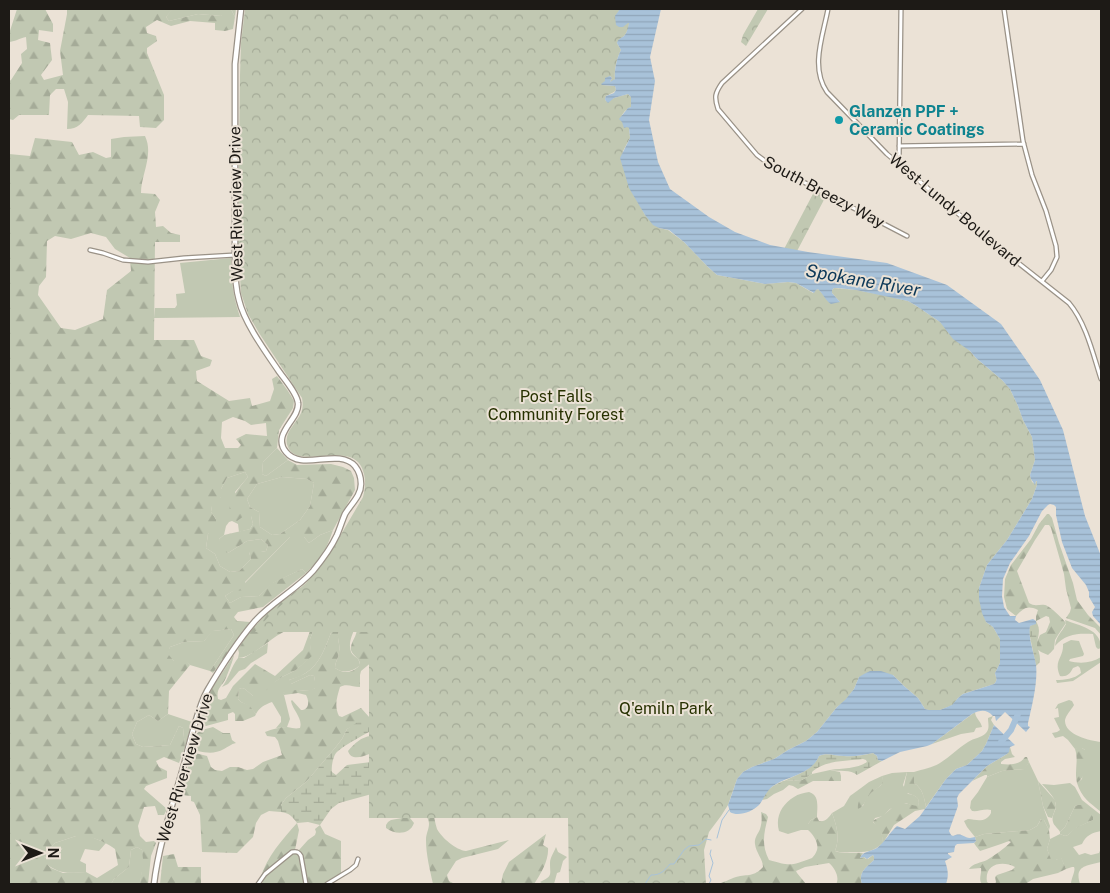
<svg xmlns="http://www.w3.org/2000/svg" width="1110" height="893" font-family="'Public Sans',sans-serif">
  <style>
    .grass { fill: #c1c8b2 }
    .forest { fill: url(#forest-firs); fill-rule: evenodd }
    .wetland { fill: url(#wetland-marsh) }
    .park { fill: url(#park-crowns) }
    .water { fill: url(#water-rules) }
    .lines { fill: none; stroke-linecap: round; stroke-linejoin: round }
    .stream { stroke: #a8c2d9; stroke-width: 1 }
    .river { stroke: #a8c2d9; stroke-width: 6 }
    .minor-casing { stroke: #9a9287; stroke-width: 5.5 }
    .tertiary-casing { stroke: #9a9287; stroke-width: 7 }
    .minor { stroke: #fff; stroke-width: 3 }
    .tertiary { stroke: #fff; stroke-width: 4.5 }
    .culture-dot { fill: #0f9aa8; stroke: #ebe2d6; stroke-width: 2 }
    .labels { text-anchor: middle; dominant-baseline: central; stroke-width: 4; stroke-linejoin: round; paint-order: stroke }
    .culture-label { font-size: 16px; font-weight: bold; fill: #0d838f; stroke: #ebe2d6; text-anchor: start }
    .street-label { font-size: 16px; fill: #1d1a16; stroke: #ebe2d6 }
    .park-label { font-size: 16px; fill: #273100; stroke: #ebe2d6 }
    .water-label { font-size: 18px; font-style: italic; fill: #0c3858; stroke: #ebe2d6 }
  </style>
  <defs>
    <pattern id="forest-firs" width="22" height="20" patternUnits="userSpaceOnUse" patternTransform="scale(1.25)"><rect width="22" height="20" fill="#c1c8b2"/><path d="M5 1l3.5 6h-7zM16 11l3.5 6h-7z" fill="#a5ab98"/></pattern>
    <pattern id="wetland-marsh" width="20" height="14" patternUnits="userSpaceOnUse" patternTransform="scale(1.25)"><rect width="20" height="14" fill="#c1c8b2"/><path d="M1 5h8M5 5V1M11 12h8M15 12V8" fill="none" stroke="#a5ab98"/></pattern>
    <pattern id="park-crowns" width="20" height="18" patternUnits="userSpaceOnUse" patternTransform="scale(1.25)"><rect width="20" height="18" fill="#c1c8b2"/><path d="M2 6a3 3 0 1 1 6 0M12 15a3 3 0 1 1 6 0" fill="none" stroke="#a5ab98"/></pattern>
    <pattern id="water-rules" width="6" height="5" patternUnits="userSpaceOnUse" patternTransform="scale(1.25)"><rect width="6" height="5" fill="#a8c2d9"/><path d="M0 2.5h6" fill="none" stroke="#90a6ba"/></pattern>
  </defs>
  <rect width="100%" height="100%" fill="#ebe2d6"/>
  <path class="grass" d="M172,9H199L207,10L235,9H236L235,17L231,9L221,16L198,14L169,21L166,17Z
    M231,258C231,280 233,296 240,317L154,318L155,308H175L177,305L176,294L185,293L180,263Z
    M277,448L288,460L266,476L262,474L263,462Z
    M245,472L248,477L235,492L244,516H251L253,524L250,529L239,532L238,524L232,521L229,522L226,526L224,535L219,539L228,553L247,541L261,539L268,545L266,551L261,552H249L251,559L239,571L230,572L220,566L215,554L206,548L208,534L216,519L211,512L212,505L221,497V489L227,478Z
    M282,477L307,479L314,483L310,506L300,520L280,534L272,535L260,527L259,512L250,507L247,499L257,484Z
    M333,530C326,551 321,558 306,573L302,569L273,583L259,596L241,597L230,603L225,596L245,583L290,537H304L309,543L320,535Z
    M1065,620C1080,626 1101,629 1101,648L1098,649L1096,647L1093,634C1078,633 1065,634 1055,646C1056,636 1062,632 1066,624Z
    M355,627C352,636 348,643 351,652C354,658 359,656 360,665C353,672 343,674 335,668C335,661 339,658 339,652C341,642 335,639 340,628Z
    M333,628C326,644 321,665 304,674C300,677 294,678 289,680L291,684L310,675L314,676L315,681V688L311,691L297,690L283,693L284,695L290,719L287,727L276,728L281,722V717L272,702C264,705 260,707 256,714L249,706L241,702L238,699L239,689L242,688L245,689L253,696L282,677L296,670L311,656L310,645V639L314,629Z
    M231,629L234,635L210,671L190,665L185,661H174L167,654L170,647L184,642L204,641L212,631Z
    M1071,640L1079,641L1084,654L1083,656L1070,659L1069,661C1080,664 1092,663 1101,657V662L1073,681L1057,683L1056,680C1065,680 1074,679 1081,673L1080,668L1078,666L1073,668C1070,674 1067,677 1060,676C1053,660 1064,658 1063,644Z
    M268,643L267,653L251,663L245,669L239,671L228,684L222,687C229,678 231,667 238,658H244Z
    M1069,700L1072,701L1074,705C1071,710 1066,715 1065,720C1064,735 1090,741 1101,742V812C1089,802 1082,798 1077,783L1082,779L1085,750L1082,748L1075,749L1068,740L1063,736L1055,738L1052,733L1057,732L1060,730L1054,718L1059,717L1058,708L1055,709L1058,704Z
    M975,712C975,718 981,721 982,727L976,728L974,732L961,734L932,744Z
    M168,714L192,722L185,747L183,728L179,726L170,745L143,747L136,744L132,734L137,722L149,715L158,721Z
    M993,716L991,720L994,725L986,744L982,751L967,765L956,769L946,779L926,807C924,797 923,789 914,783V772C923,769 932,768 940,763C950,757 958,748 968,742C974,738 981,738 986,733C990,728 988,724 988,718Z
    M1029,762L1038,781L1043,806L1050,826L1049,830L1044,820L1041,819L1037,826L1030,830L984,834L975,837L967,827L964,821L968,819C977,820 986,823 991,813V810C985,808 978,812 972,811L970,808L971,801L978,792L987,777L1002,771L1024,769Z
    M907,772L903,785L908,794C916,795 921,798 918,807H915L906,803L890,809L883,816L875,818L873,822C880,829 883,833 883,843C871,853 866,852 852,852C845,852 841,853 835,851C840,838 837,826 832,813L844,806L850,796L861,788V795L858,807L863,806C865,801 867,796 872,792C878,786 884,788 882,776L892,773Z
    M1070,783L1075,787L1082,800L1101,815V831C1092,833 1086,835 1082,844L1073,847L1079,855L1085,853L1091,855L1099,853L1101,848V862C1087,866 1074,865 1080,884H1071C1071,878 1076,871 1074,867H1072L1066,869L1061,858L1056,860H1051L1047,849L1050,839L1060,834L1065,836L1068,835L1075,828L1093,820L1079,805L1075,806L1065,827L1060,832C1058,828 1054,826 1053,822C1051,816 1056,811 1056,806C1056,798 1047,790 1042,784L1054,785Z
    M809,792C820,795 817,808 817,817L811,820L808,824V830H801L788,834L779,831C775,817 782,804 794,797C798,794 804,793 809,792Z
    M76,836H89L106,843L99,851L85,849L80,861L86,864V872C67,873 61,875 45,863L44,855L55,843Z
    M137,847L142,850L144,859L140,884H111L114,879L129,867L131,850Z
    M556,847L558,852L567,857L563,861L560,872L557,873L554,884H543L540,882C553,876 550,875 550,863C550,858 554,852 556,847Z"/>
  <path class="forest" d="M17,9H45L53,24V32L39,30L38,40L50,43L52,60L41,75L44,80L63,75L60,51L67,14V9H173L166,17L169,21L198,14L221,16L225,10L231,9L235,17L233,29L225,31L215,30V23L190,21L171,26L157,20L146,27L147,33L156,36L157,41L147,48V53L164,95V120L156,128L140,127L139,116L88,115C82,123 78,129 67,129L68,102L64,89H56L50,95L49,115H19L13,120L9,119V81L11,80L22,63L21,54L27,49L26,37C20,38 14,42 9,42V34Z
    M145,136C154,155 141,174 141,193L155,194L160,200L155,212L156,227L163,226L171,233L180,235V242H155L154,340H194L201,356L212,360L210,366L196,371L197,381L229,401L250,398L252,406L270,401L274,389L272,379L277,376L288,391L294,401L293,408L279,430L277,448L263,462L262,474L266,476L288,460L297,465L331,464L343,467L351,471L354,478L355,490L333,530L320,535L309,543L304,537H290L245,582L248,590L233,591L225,596L230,603L241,597L259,596L272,583L302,569L306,573L263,607L238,612L234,617L237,621L250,622L213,673L210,671L234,635L231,629L213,631L204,641L184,642L170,647L168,654L174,661H186L190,665L169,691L168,714L158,721L149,715L137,722L132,734L136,744L143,747L170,745L179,726L183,728L185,747L179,763L164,757L156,761L159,767L167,771V778L146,786L144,789L167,809L164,815H158L155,806L144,807L138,826L140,836L146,842L154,841L156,843L151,856L148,884H140L143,859L142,850L137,847L131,850L129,867L114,879L111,884H9V154L30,156L35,138L72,142L79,155L93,152L106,158L111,157V139L124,137ZM91,233L106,237L115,249L130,258L131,271L107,290L103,319L75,330L61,328L38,295L39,286L46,277L47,241L55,236L71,239ZM233,417L245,421L251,425L266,423L267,436L246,434L236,439L241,445L238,448H225L221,438L222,422ZM245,472L248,477C237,490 228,500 229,518L237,521L244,516H251L253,524L250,529L224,535L219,539L221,550L228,553L247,541L261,539L268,545L266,551L261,552L256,548L249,552L251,559L239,571L230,572L220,566L215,554L206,548L208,534L216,525V519L211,512L212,506L219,501L221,497V489L227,478ZM282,477L307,479L314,483L310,506L300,520L280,534L272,535L260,527L259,512L250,507L247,499L257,484ZM76,836C92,836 102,840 115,849L118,865L97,878L86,872L63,873L51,868L46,863L44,855L55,843Z
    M1047,514H1049L1052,518L1059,543L1073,583L1077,600L1088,615L1101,628V635L1095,628L1066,618L1070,612L1071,608L1066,589L1064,574L1051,528L1049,525H1045L1035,540L1017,571L1029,603C1035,607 1039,604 1045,605C1050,606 1064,620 1066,623L1058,635L1055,640L1054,649L1048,655L1041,652L1037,649V642L1040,635L1046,632L1050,622L1049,617L1046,616L1036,621V616L1038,610C1027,605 1024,608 1016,616L1007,609L1004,597L1005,579L1011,565L1031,539L1039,524Z
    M300,588L305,593L367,605L373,661L361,671L360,675V687C353,687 346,683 340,687C337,697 334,706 339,716L342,717L361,708L370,718L347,729L342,739L335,748L306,782L286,798L281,805V812L269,811L261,815L256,823L253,837L237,853L202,852L200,815L194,802L191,801V796L182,795L191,752L207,756L211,767L215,770L222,771L230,767H238L247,770L253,769L263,762L282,755L278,741L275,737L267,736L265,732C272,729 280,727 287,727C293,728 295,729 300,728C303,718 293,711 291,701L292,700L301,710C310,710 309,700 306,695L298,693L284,695L282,693C287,691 291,690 296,690C303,690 308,692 315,688V681L314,676L310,675L291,684H287L286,682C292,678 298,677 304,674C321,665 326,644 333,628L314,629L310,639V645L312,656L296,670L282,677L275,682L260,696H253L245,689L242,688L239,689L238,699L241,702L249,705L256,714L255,716L243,721H235V714L233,712L228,714V720L206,726L199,725L207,696L234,655C234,658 227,676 225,680C221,687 216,689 218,699L221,700L226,698L233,686L255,664L275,676L303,650L310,631L299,625C293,628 286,630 280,634C269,640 251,658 238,658L239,653L238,649L248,634L269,611ZM340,628H357C357,636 352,640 351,647C349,656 365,659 358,667C355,670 350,672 346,672C342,672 338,670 335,668C335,661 339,658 339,652C341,642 335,639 340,628Z
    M213,727L223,733H230L232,740L236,743C231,744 228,747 224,749C215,754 207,753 198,751L194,739C198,729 203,730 213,727Z
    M371,736L382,748C373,752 352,765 348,751C355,743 361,737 371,736Z
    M1010,747L1012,754L1015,757L1005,759L1001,762V764C1010,765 1020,765 1025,757H1027L1029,762L1025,769L1002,771L987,777V775H985L972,781L987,766L1007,754Z
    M1079,747L1082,748L1085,750C1085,763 1088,775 1077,783C1074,770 1079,761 1075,749Z
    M830,770L840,772L841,776V781H813L798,789L793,786L789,785L783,790L774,794L767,799L762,800L767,791L773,786L783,781L802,780L812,774Z
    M907,772H914V783C923,789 924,797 926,807L925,809L915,811L894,825L883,843C882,829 878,831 873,821C876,818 880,818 883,815C890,811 894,803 903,803C908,803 913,806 918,806C922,795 910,795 903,791Z
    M882,776C883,780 884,782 881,785C879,788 874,790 871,793C866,798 865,806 858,809C857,804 861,796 861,788L869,782Z
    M1038,781L1055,800L1056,807L1052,818L1048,817L1043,806Z
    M1078,805H1082L1093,817V820L1076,828L1068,835L1065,836L1060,834V832L1065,827L1075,806Z
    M432,809C434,815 435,823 437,829C442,838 456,850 466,851L509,840L498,849L462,858L456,861L447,875L449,881L455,884H433C430,870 426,855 426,840C426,831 432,826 427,817Z
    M761,812L766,814L768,817C764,833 761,844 769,860C790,866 791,866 812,858C814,856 816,853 817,850C819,843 813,834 808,830V824L811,820L817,817L819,821C826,822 828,818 832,813C837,826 840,838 835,851C842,854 855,852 863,853L860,858L864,857L866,859H868L873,855L874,857V860C866,868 858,872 862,884H836C840,878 835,868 829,863L805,867L796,871L797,873L806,884H717C723,883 730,879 736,877C748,874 754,877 763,867C763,859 756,853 755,844C754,838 758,834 760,829C762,823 762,818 761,812Z
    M402,818H410L414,823C410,835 395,835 386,828V825L388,822L391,820Z
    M1042,818L1044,820L1049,830L1050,839L1047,849L1051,859L1056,860L1061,857L1066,869L1058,873L1033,879L1027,883L1019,884H995L996,882L995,877L997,875L1012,870L1015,867C1002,860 984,864 987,882L990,884H982C978,879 982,874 981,868L969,869C973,863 981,863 987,860C995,855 1004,849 1011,842L1009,841L1001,844L980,851L976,846L974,843L976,841L975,837L984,834L1030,830L1037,826Z
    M297,823L299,830L295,850L291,852L260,879C267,856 282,840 297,823Z
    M320,825L325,834L341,841V874L325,884H307L302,855L299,850L308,840L315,835L316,832L315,829Z
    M546,834L543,845L548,848C549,860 541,874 534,884H501L503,874L509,862Z
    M293,853L298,854L300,856L305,884H263L262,881L266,875Z
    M174,854L178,867H201V884H160L163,856Z"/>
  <path class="wetland" d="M1036,621C1042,632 1037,636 1037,646C1038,650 1040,654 1040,659C1040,663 1039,663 1036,666L1029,632L1030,626L1036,623Z
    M364,718H370L386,723C375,729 343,745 336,753C333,757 331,767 332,772L336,775L347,765L371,762L379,792L339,803L331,809L320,825L308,822L297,823C292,816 289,813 281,812V805L286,798L306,782L335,748L342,739L347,729Z
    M873,753L877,756L878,760L882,761L857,775C851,769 839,772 830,770C842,768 857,769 867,762L866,760L863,759C847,761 825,760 812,772V774L802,780L784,781C796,775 813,770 819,756C827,752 835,756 844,756C854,757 864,755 873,753Z"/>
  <path class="park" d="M245,9H620L616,16L629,23C629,27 627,33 624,36C621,39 619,39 617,43L621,50C617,57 614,71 615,79L613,81L610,82L612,78L610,76L602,85L615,86L616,90L614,92L606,96L605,99L606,101L614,98L628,94L631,97V107C626,109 618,116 623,123C624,125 627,126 629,128L630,138L623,151L622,156L640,205L645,215L659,228L668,230L684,242L708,267L717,275L765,284L788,282L796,283L813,293L816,290L818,289L825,296L840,302L832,293V290L834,288L856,290L888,296L908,301L915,305L940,322L970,351L976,358L1002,380L1010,389L1018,406L1023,420L1032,437L1035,460L1030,475L1032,482L1035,484L1037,480V485L1032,499L1007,540L987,565L979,588L986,622L993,627L1000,639V663L995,673C996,678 998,680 994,684L963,694L958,698L953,705L940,710H929L925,709L918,698L904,686L893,675L859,677L854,689L845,701L837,707L817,732L806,741L788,750L774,759L752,767L743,772L737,779L728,805L721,816L709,832L704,850L706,884H569L568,818H369V632H255L269,616L306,583L320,565L336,543L363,497C365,489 366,482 364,474C356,436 298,472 288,447C282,434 296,424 301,413C303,408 303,403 302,398L259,333L248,314L241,293L238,246L240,75L241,43Z
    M758,9H768L746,46L741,42L743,35Z
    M815,190L826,196L796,253L783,251Z"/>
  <path class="water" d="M620,9H661L650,57L655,81L649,120L658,162L670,189L709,217L735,232L770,245L808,252L887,263L947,285L1001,324L1040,380L1063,430L1085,516L1101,556V625L1093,616L1092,612L1095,607L1089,597V592L1086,585L1072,568L1062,542L1056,515V507L1054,505L1050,504L1048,505L1042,511L1029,536L1010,563L1003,579L1002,596L1004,607L1010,616H1016L1015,620L1019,623L1033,619L1036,621V624L1030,626C1028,639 1034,652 1036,665C1038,682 1032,706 1028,723V726L1030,727L1026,732L1005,712L996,721L995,716H993C986,709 981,710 972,714L932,744L927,746L900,752L882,761L878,760L877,756L873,753C863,755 854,757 844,756C835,756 827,752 819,756C812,774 788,776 773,786C766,791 764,799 759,805C752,812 738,817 730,812L728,805L732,794L737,779L743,772L752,767L774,759L788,750L806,741L817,732L837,707L845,700L854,689L859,677L864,674L870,671H881L893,675L904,686L918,698L925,709L929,710H940L952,705L958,698L963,694L994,684C998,680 996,678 995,673L1000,663V639L993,627L986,622L982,613L979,599V588L987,565L1007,540L1032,499L1037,485V481H1036L1035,485L1031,479L1030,475L1035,460L1032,437L1023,420L1018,406L1010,389L1002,380L976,358L970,351L953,339L940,322L915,305L908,301L856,290L838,288H834L832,290V293L840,302L831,304C825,300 824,295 818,289L816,290L814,293L796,283L788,282L765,284L717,275L708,267L684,242L669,230L659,228L653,225L645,215L629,188L620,158L630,138L629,128L627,127L624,128L622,122L619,119L628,108L631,107V97L628,94L614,98L608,103L606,101L605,99L606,96L614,93L616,90L615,86L602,85L601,84L605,81V78L610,76L612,78L610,82L615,79C614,71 617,57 621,50L617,43C618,39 620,39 624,36C627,33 628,28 629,23H628L623,27H619L616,25L615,16Z
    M994,725L1015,745L1010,747L1009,752L1007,754L987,766L959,794L957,798L958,806L949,831L951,835L953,836C962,832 962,837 970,838L975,837L976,841L974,843L957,844L955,846L954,852L948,853V854L952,857L945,861C948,870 949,875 946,884H862C858,872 866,868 874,860V857L873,855L867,859L864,857L860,858C863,851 870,852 877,848C884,843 890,832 897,826L905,829L920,816L946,779L956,769L967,765L982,751L986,744Z"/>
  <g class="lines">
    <path class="stream" d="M717,838L722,820L729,810
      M645,884L651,875C661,875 664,871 670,864H674L684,850L689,846L699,845L706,839L711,840
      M709,884L711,880L709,876L713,863L710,854L711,850"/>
    <path class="river" d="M1001,742L1011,730L1018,714"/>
    <g class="minor-casing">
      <path id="minor" d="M802,9L722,83C715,93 714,97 718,109L757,155L769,164L907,236
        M828,9C823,36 810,67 827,92L887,154L993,243L1069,303C1086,323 1093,354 1101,379
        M1004,9L1023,141L1032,175L1046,211L1056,246L1057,257L1051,270L1042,281
        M899,146L1024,144
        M899,163L901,9
        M90,250L103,253L123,260L148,262L184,258L235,255
        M258,884L265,874L292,852C297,851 299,852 301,856L306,884
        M327,884L350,870L356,865L358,859"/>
    </g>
    <g class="tertiary-casing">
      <path id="tertiary" d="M154,884C159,842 174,801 185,761C188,747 192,734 196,720C199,710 202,700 207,691C221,667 237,642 255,621C272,602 296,590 313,571C322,560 331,548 337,535C340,528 342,521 345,514C351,504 361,496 361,484C361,477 359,471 355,466C338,447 302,472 286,452C271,434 300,419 298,403C297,393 284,379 278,370C265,351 244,322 239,300C235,287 235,274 235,261V64L241,9"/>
    </g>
    <use href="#minor" class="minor"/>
    <use href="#tertiary" class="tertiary"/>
  </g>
  <circle class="culture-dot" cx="839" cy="120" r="5"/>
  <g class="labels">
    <g class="culture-label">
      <text x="849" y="111">Glanzen PPF +<tspan x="849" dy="18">Ceramic Coatings</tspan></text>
    </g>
    <g class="street-label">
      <text transform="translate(824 192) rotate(28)">South Breezy Way</text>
      <text transform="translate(236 204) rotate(-91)">West Riverview Drive</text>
      <text transform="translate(955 210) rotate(40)">West Lundy Boulevard</text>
      <text transform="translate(185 768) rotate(-73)">West Riverview Drive</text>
    </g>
    <g class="park-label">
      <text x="556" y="396">Post Falls<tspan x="556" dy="18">Community Forest</tspan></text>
      <text x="666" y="708">Q'emiln Park</text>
    </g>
    <g class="water-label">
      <text transform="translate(863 280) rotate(10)">Spokane River</text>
    </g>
  </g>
  <rect width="1110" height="893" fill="none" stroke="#1d1a16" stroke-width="20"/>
  <g transform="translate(40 853) rotate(90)" stroke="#ebe2d6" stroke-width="4" paint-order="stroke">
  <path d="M0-4L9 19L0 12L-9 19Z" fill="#1d1a16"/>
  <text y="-8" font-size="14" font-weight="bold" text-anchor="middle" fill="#1d1a16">N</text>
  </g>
</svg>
